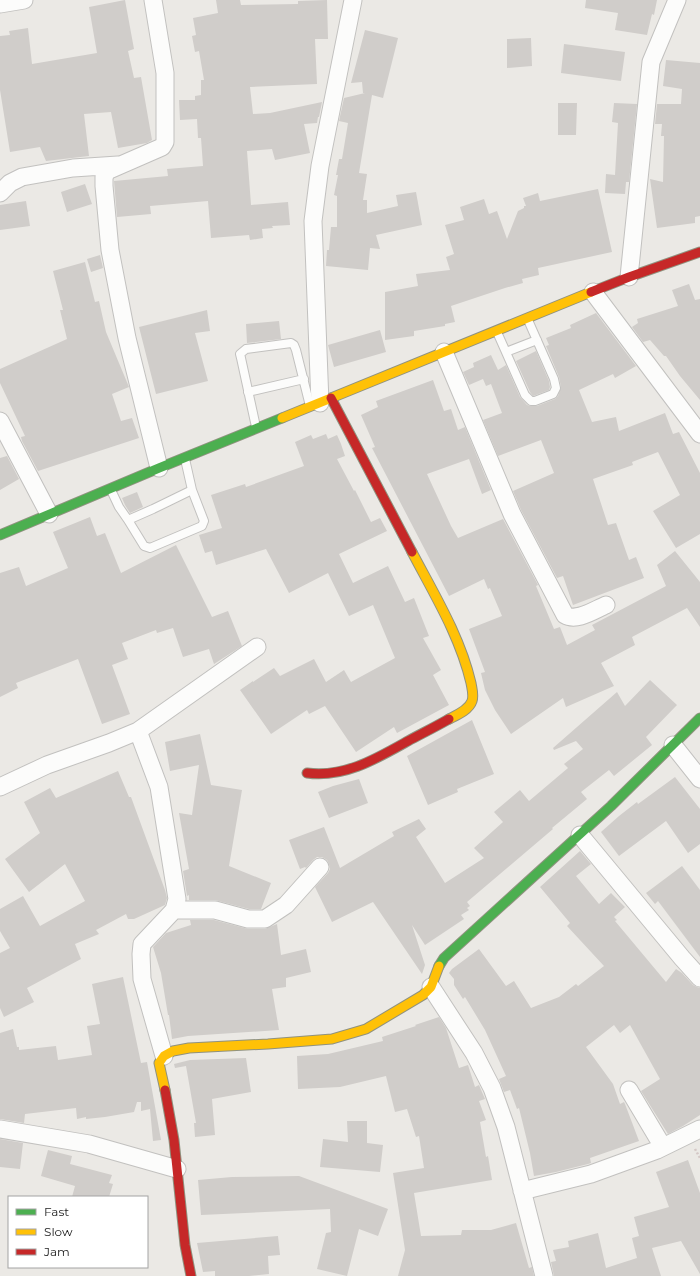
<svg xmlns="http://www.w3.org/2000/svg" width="700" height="1276" font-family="Montserrat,sans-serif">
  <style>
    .building { fill: #d0cdca }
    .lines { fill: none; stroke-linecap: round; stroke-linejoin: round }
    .lane-casing { stroke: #c2c1bf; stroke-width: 10 }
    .street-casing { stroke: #c2c1bf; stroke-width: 19 }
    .fast-casing { stroke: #90927f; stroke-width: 11 }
    .slow-casing { stroke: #90927f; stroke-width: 11 }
    .jam-casing { stroke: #90927f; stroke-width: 11 }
    .path { stroke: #d4c8c6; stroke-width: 2.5; stroke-dasharray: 2 2; stroke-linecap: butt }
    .lane { stroke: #fcfcfb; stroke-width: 8 }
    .street { stroke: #fcfcfb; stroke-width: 17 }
    .fast { stroke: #4caf50; stroke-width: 9 }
    .slow { stroke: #ffc107; stroke-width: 9 }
    .jam { stroke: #c62828; stroke-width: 9 }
  </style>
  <rect width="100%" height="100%" fill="#ebe9e5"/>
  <path class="building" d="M125,0L134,49L128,51L134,78L141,77L152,140L147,143L118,148L111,112L84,114L89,156L46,161L40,147L10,152L0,90V36L10,35L9,31L28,28L32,64L97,53L89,7Z
    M216,0H240L241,5L298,4V1L327,0L328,39H315L317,84L250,87L253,114L270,113L322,102L319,117H318L317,123L304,124L310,153L275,160L272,149L247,151L251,205L288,202L290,225L272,226L273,228L262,229L263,238L250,240L249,235L211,238L208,201L150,206L151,214L117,217L114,181L168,176L167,169L203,166L201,138H198L197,119L180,120L179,100H195V96L201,95V80H204L199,51L195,52L192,36L196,35L193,18L218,13Z
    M586,0H657L654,15L652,14L647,35L615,30L618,13L585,8Z
    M365,30L398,38L383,98L372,95L359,173L367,174L363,200H367V213L398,206L396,195L416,192L422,225L376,235L380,249L370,248L368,270L326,266L327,250H329L331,227H337V196L334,195L338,175H336L339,159H342L348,123L339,121L344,98L365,93H363L362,82L351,83Z
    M531,38L532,66L507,68V39Z
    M564,44L625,52L621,81L561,73Z
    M666,60L700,63V216L695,217V223L657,228L650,179L663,182L664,136H661L662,124H655L657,104H681L682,89L663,86Z
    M558,103H577L576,135H558Z
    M614,103L637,104L629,182H626L625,194L605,193L606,174L615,175L618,123L612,122Z
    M85,184L92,204L67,212L61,192Z
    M598,189L612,252L538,268L539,275L522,279L523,283L505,288L451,306L455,322L445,324V326L414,331V336L385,340V292L418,286L416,274L450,270L446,257L454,254L445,225L464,220L460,207L484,199L489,214L497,211L507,239L518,211L524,208V206H526L523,198L538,193L540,201Z
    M26,201L30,226L0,230V205Z
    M100,255L103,268L91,272L87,259Z
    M85,262L95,302L99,301L106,332L129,387L112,394L121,421L132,418L139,438L38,471L22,441L21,437L25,436L0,383V369L67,339L60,310H63L53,271Z
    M689,284L695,300L700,299V400L680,376L666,356H664L650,340L643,342L632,327L638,323L637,319L678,306L672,290Z
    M207,310L210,331L195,333L208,381L156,394L139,327Z
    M596,313L636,366L615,378L613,374L579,390L592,422L616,417L619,431L665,413L673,434L679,432L700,473V534L676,548L653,511L680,495L658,452L632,462L633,465L593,479L608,525L616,523L629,560L636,557L644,578L573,605L563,576L557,578L521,510L513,491L554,473L541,440L498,456L483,420L502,413L491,384L486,386L483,379L469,385L463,372L474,367L473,363L491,355L498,370L506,365L520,397L527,405L531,406H537L555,399L558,396L561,387L559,377L546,346L549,345L546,338L571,328L570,325Z
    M279,321L281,339L247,343L246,324Z
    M380,330L386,352L334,367L328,345Z
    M536,351L549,381L550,387L549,390L533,396L530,392L516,361Z
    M433,380L444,411L451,409L458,430L465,427L491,490L482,494L469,459L427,474L451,526L458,538L503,519L538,585L536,586L554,629L560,627L567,645L595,630L592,625L666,586L657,565L675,551L700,582V627L687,608L632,637L635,645L601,663L614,686L566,707L563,698L511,734L495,710L485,690L481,673L485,672L469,629L502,616L490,588L488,589L484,579L449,596L372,448L375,447L361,415L378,407L376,401Z
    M326,434L328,439L337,435L341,444L345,456L337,459L354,491L355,490L371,522L380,518L387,531L339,554L353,583L388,566L405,602L414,598L429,636L423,638L441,670L433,675L449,705L397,733L394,727L356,752L325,706L309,714L307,710L271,734L240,690L253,681V682L274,668L280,676L314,659L326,682L344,670L351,682L395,658L373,605L349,616L328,573L289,593L266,549L216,565L212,551L205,553L199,535L222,528L211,495L245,484L246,487L304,466L295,442L311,435L313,439Z
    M7,456L19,479L0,490V458Z
    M137,492L143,507L130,513L125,505L122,498Z
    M90,517L97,536L105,533L121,573L176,545L212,617L228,611L242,646L214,664L209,649L183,657L173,628L157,633L156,630L122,643L128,659L112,665L130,714L102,724L78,659L16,683L18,688L0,697V573L19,567L26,586L68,568L53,532Z
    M650,680L677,705L646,737L652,745L614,776L609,770L581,792L587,799L552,828L553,829L467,902L470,906L467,908L469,910L461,915L464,919L425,945L412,925L425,965L422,974L373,902L332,922L315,887L328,873L330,869L329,864L327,860L322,857H317L313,860L306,868L305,867L300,869L289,840L324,827L340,868L394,836L392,832L419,819L426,829L416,837L445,883L484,858L474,848L503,822L494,812L520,790L529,801L568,768L564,764L583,749L576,741L554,750L553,748L617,692L625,706Z
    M472,720L494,774L457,789L458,792L428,805L407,756Z
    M200,734L211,785L242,790L229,866L271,883L261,909H249L215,900H189V895L187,896L183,871L189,869L179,813L192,815L199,765L170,771L165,742Z
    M118,771L129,797H131L165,890L167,898L165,905L134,919H128L126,914L96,930L99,934L75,944L81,959L27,988L34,1002L4,1017L0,1008V953L10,948L0,931V909L23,896L40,926L85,901L65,864L29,892L5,859L40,833L24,802L50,788L56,798Z
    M675,777L700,809V844L688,853L666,821L619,856L601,832L619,816L637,802L638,804Z
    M359,779L368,803L329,818L318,792L333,786Z
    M580,851L591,864L576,876L599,904L611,893L625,907L614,917L617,920L615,921L666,982L676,969L682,973L693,985L697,987L700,988V1115L683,1126L668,1134L641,1091L660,1079L630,1025L620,1033L614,1025L586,1047L613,1084L620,1104L624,1102L625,1104L639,1141L590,1158L591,1163L588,1164L556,1172L534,1176L530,1153L519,1108L517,1109L510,1090L504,1092L499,1079L506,1076L485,1030L465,997L463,999L454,985V979L449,973L452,969L479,949L506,986L514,981L531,1008L559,997L576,984L578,986L604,966L567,926L570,923L540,887Z
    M682,866L700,890V957L658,901L655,904L646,893Z
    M190,920H214L248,929H265L277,924L281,955L306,949L311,972L286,978V987L272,989L279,1030L188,1036L172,1039L169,1015H168L161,973L153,947L166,933L191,925Z
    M123,977L141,1063L147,1062L161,1140L153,1141L150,1109L141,1111V1102H137L134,1112L105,1117L86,1119V1117L77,1119L76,1108L25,1114L24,1123L0,1119V1033L13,1029L17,1047H19V1050L56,1046L58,1060L92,1055L87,1026L100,1024L92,984Z
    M439,1017L446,1028L459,1068L468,1065L475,1087L479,1085L485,1099L479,1101L486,1120L480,1122L486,1157L488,1156L492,1180L414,1193L421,1236L461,1235L462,1230H491L516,1223L529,1268L532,1267L534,1276H398L405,1250L393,1173L424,1168L419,1136L416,1137L407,1109L395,1112L386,1076L340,1087L298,1089L297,1056L328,1054L383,1041L382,1037L416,1026L415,1025Z
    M246,1058L251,1092L212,1099L215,1135L195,1137L194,1123H196L186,1066L175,1068L174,1064L190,1060Z
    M347,1121H367V1143L383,1145L380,1172L320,1167L323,1139L348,1142Z
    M0,1139L23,1143L20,1169L0,1167Z
    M48,1150L72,1156L70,1164L112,1175L109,1183L113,1184L109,1197H72L75,1186L41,1176Z
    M688,1160L700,1193V1274L681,1241L652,1248L661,1276H554L551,1262L556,1261L553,1250L569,1247L568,1241L598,1233L606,1268L637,1258L632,1238L639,1236L634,1217L669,1207L656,1172Z
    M299,1176L388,1209L378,1236L359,1229L347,1276L317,1269L326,1233L331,1232L330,1209L201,1215L198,1180L232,1177Z
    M278,1236L280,1255L268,1256L269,1274L249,1276H215V1271L203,1272L197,1243Z"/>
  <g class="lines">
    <g class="lane-casing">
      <path id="lane" d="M497,332L525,395L531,401H535L553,394L556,388L554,379L528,320
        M506,352L537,340
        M248,392L304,379
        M256,427L241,358L240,354L246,349L291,343L294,345L296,350L310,406
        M111,490L119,507L128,520L153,509L192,490L185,459
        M128,520L144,546L150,548L202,526L204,521L192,490"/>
    </g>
    <g class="street-casing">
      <path id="street" d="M153,0L165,73V142L162,147L107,171L104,177V186L110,250L127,338L159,468
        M0,4L24,0
        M0,193L10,183L22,177L73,168L118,165
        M629,277L651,62L677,0
        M593,292L700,434
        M444,352L512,514L565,615C577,622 594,610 606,605
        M320,403L313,221L320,166L353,0
        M0,421L49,514
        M138,731L159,787L177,899L174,910L142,944L141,954L142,979L164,1056
        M673,745L700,779
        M0,787L47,765L109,743L138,731L257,647
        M580,835L682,958L700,978
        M174,910H215L248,919H265L286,905L320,867
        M431,987L474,1053L492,1088L506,1127L544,1276
        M629,1090L663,1147
        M0,1129L89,1144L177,1169
        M522,1191L591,1174L657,1150L700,1129"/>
    </g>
    <g class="fast-casing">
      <path id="fast" d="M0,535L159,468L282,418
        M439,966L444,958L611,806L700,718"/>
    </g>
    <g class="slow-casing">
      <path id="slow" d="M282,418L591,292
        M412,552C434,594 460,636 471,683C472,689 474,695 472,701C469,710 457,715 449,719
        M165,1090L159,1063L164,1056L173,1051L189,1048L268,1044L332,1039L366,1029L423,995L431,987L439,966"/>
    </g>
    <g class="jam-casing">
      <path id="jam" d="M591,292L629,277L700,252
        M331,398L412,552
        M307,773C344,778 376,759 408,741C421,734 435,727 449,719
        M165,1090L174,1140L185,1245L191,1276"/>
    </g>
    <path class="path" d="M695,1149L700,1158"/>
    <use href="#lane" class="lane"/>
    <use href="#street" class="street"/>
    <use href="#fast" class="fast"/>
    <use href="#slow" class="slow"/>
    <use href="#jam" class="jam"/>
  </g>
  <rect x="8" y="1196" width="140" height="72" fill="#ffffff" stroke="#a4a4a4"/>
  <rect x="16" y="1209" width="20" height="6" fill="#4caf50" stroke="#a4a4a4"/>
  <text x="44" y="1216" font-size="12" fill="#1c1c1c">Fast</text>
  <rect x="16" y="1229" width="20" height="6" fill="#ffc107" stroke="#a4a4a4"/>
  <text x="44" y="1236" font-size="12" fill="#1c1c1c">Slow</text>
  <rect x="16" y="1249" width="20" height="6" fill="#c62828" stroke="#a4a4a4"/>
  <text x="44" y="1256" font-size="12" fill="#1c1c1c">Jam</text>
</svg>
